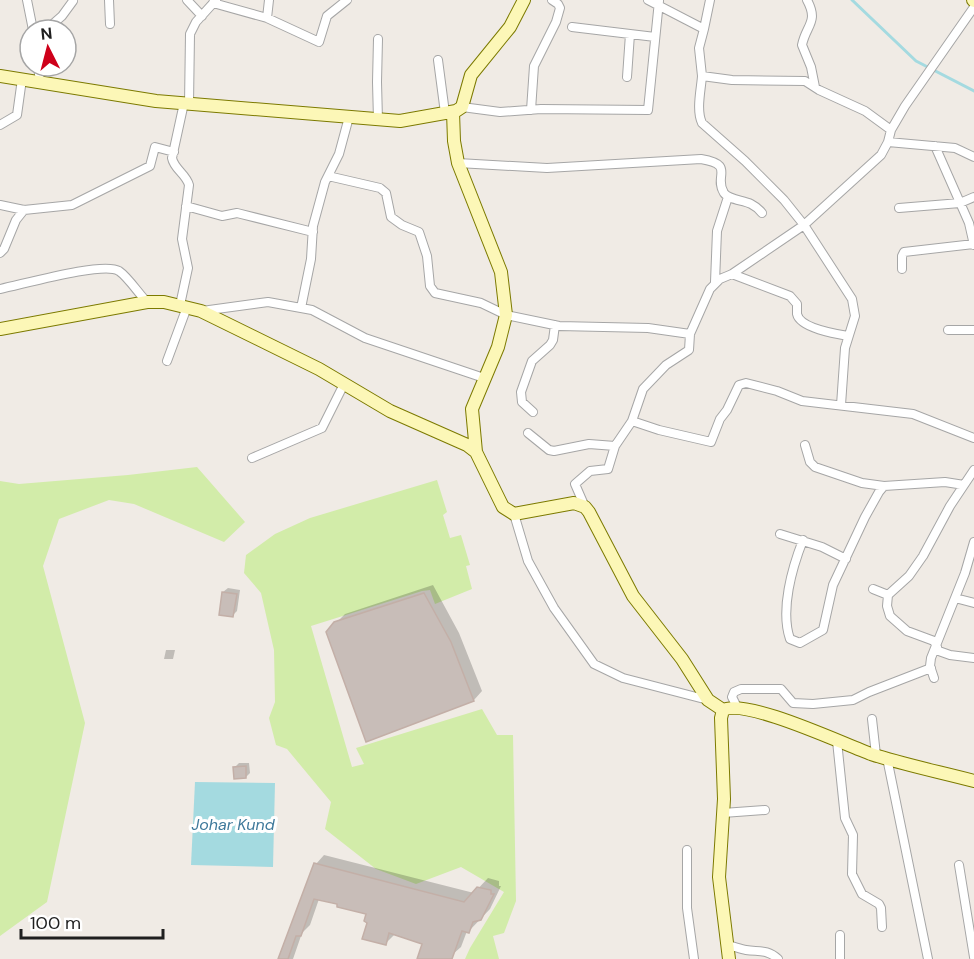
<svg xmlns="http://www.w3.org/2000/svg" width="974" height="959" font-family="'DM Sans',sans-serif">
  <style>
    .grass { fill: #d2eca9 }
    .water { fill: #a4dae0 }
    .shadow { fill: #0003 }
    .lines { fill: none; stroke-linecap: round; stroke-linejoin: round }
    .stream { stroke: #a4dae0; stroke-width: 3 }
    .building { fill: #c8bdb8; stroke: #c3afa7; stroke-width: 1.5 }
    .street-casing { stroke: #a6a6a6; stroke-width: 10 }
    .secondary-casing { stroke: #7c7a00; stroke-width: 14 }
    .street { stroke: #fff; stroke-width: 8 }
    .secondary { stroke: #fcf7b7; stroke-width: 12 }
    .labels { text-anchor: middle; dominant-baseline: central; stroke-width: 6; stroke-linejoin: round; paint-order: stroke }
    .water-label { font-size: 16px; font-style: italic; fill: #3f799b; stroke: #fff }
  </style>
  <rect width="100%" height="100%" fill="#f0ebe5"/>
  <path class="grass" d="M197,467L245,522L224,542L134,504L109,500L59,519L43,566L85,723L47,902L0,936V481L19,484L128,475Z
    M437,480L447,512L443,515L450,538L461,535L470,565L466,566L472,589L435,604L430,590L422,591L311,626L352,767L364,764L356,748L482,709L497,735H513L516,901L504,933L493,936L499,959H465L470,948L504,892L461,867L416,884L376,869L325,829L331,802L287,749L276,745L269,718L275,702L274,650L261,593L244,573L246,555L275,534L310,518Z"/>
  <path class="water" d="M195,782L275,783L273,867L191,865Z"/>
  <path class="shadow" d="M433,585L459,633L482,691L474,700L367,740L336,623L345,614Z
    M228,588L240,590L237,611L233,615L223,592Z
    M166,650H175L173,659H164Z
    M239,763H249L250,773L246,777L235,767Z
    M324,855L474,893L488,878L499,881V886H501L490,909L469,931H467L461,947L453,954L452,959H419L424,943L395,934L386,943L369,922L368,913L339,903L319,899L310,925L302,933L293,959H280L316,864Z"/>
  <g class="lines">
    <path class="stream" d="M852,0L916,61L974,91"/>
  </g>
  <path class="building" d="M222,592L237,594L233,617L219,615Z
    M424,593L451,642L474,701L366,742L326,632L334,622Z
    M246,766V778L234,779L233,767Z
    M314,863L464,902L477,887L491,890V894H494L481,920L473,922L469,933L462,931L452,959H417L422,944L389,933L386,945L362,939L367,923L364,921L366,914L337,907V904L314,899L301,936H296L288,959H278Z"/>
  <g class="lines">
    <g class="street-casing">
      <path id="street" d="M27,0L33,30
        M109,0L110,24
        M187,0L202,16
        M648,0L704,29L699,48L702,76L732,80L805,81L819,90L865,111L891,130
        M807,0C819,22 806,25 802,45L811,67L815,87
        M213,3L267,18L269,0
        M267,18L319,42L327,16L347,0
        M572,27L655,37
        M704,29L710,0
        M46,30L62,16L73,1
        M378,39L377,82L378,120
        M438,60L445,113
        M38,66L40,82
        M702,76C701,90 696,110 702,123L745,161L784,200L804,225L852,299L855,316L845,348L841,405
        M627,77L630,34
        M189,104L190,34L196,22L216,0
        M462,107L500,112L541,109L648,110L659,1
        M531,110L534,66L556,22L560,8L558,4L552,0
        M0,125L17,115L22,79
        M888,142L955,148L974,157
        M935,146L969,223L974,245
        M458,163L547,168L701,159C736,165 713,176 724,193C729,200 743,200 751,204C755,206 759,209 762,213
        M328,176L380,188L386,193L391,217L402,225L419,232L427,256L430,286L435,293L481,303L506,315L559,326L648,328L690,334L710,289L720,279L732,274L804,225L881,155L888,142L891,130L905,106L974,7
        M0,205L24,210L72,205L150,166L155,147L174,152
        M186,206L222,216L237,213L313,232
        M899,208L960,203L974,197
        M0,253L4,249L16,220L24,210
        M902,269V256L904,252L974,244
        M732,274L790,296L797,304C797,307 797,311 797,314C800,328 836,334 848,336
        M715,282L717,231L728,197
        M0,289C21,285 103,261 119,271C128,277 139,294 147,302
        M180,305L188,268L182,239L189,185C186,174 174,169 172,158L184,103
        M301,308L311,259L313,226L325,182L339,154L349,117
        M202,311L268,302L312,310L365,338L484,378
        M948,330H974
        M690,334L689,350L666,365L643,389L632,421L659,430L711,442L720,419L727,410L739,385L746,383L777,391L802,401L913,414L974,438
        M167,361L187,307
        M533,412L522,402L521,392L532,361L550,345L553,340L555,325
        M528,433L549,450L554,451L589,444L615,446
        M805,445L810,462L815,467L862,483L884,486
        M252,458L322,428L344,384
        M585,507L575,484L590,471L608,469L615,446L632,421
        M514,514L528,561L554,608L594,664L623,678L708,700
        M780,534L822,547L846,559
        M803,540C792,568 780,610 790,639L800,643L823,630L833,585L865,517L879,492L884,486L945,482L964,485
        M873,589L888,595L887,606L890,616L907,631L934,641L937,647
        M888,595L909,576L923,556L950,506L974,470
        M955,598L974,603
        M936,650L950,655L974,658
        M934,678L930,666L931,658L965,573L974,542
        M737,707L732,697L734,692L741,689H781L793,703L813,704L853,700L869,692L931,668
        M872,719L876,755
        M837,741L845,818L853,835L852,874L862,894L879,904L881,908L882,927
        M887,758L928,959
        M723,813L765,810
        M687,850V908L694,959
        M959,865L974,957
        M840,935V959
        M727,945C733,946 740,949 746,950C759,952 767,949 778,959"/>
    </g>
    <g class="secondary-casing">
      <path id="secondary" d="M973,0L974,1
        M0,76L156,101L400,121L456,111L462,107L471,75L510,27L524,0
        M453,112L454,141L458,163L501,272L506,315L498,347L472,409L476,452
        M0,329L147,302H164L201,311L319,369L390,411L467,445L476,452L500,501L503,507L514,514L574,503L585,507L589,512L633,596L682,659L708,700L723,710
        M723,710C746,698 843,744 871,754C905,765 940,772 974,781
        M723,710L721,718L724,799L719,877L729,959"/>
    </g>
    <use href="#street" class="street"/>
    <use href="#secondary" class="secondary"/>
  </g>
  <g class="labels">
    <g class="water-label">
      <text x="233" y="824">Johar Kund</text>
    </g>
  </g>
  <g transform="translate(48 48) rotate(354)"><circle r="28" fill="#ffffff" stroke="#a5a5a5" stroke-width="1.5"/>
  <path d="M0-4.5L10 22L0 15L-10 22Z" fill="#ce001a"/>
  <text y="-9" font-size="16" font-weight="bold" text-anchor="middle" fill="#1f1f1f">N</text>
  </g>
  <path d="M21 929v9h142v-9" fill="none" stroke="#1f1f1f" stroke-width="3"/>
  <text x="30" y="929" font-size="18" fill="#1f1f1f" stroke="#ffffff" stroke-width="4.5" paint-order="stroke">100 m</text>
</svg>
